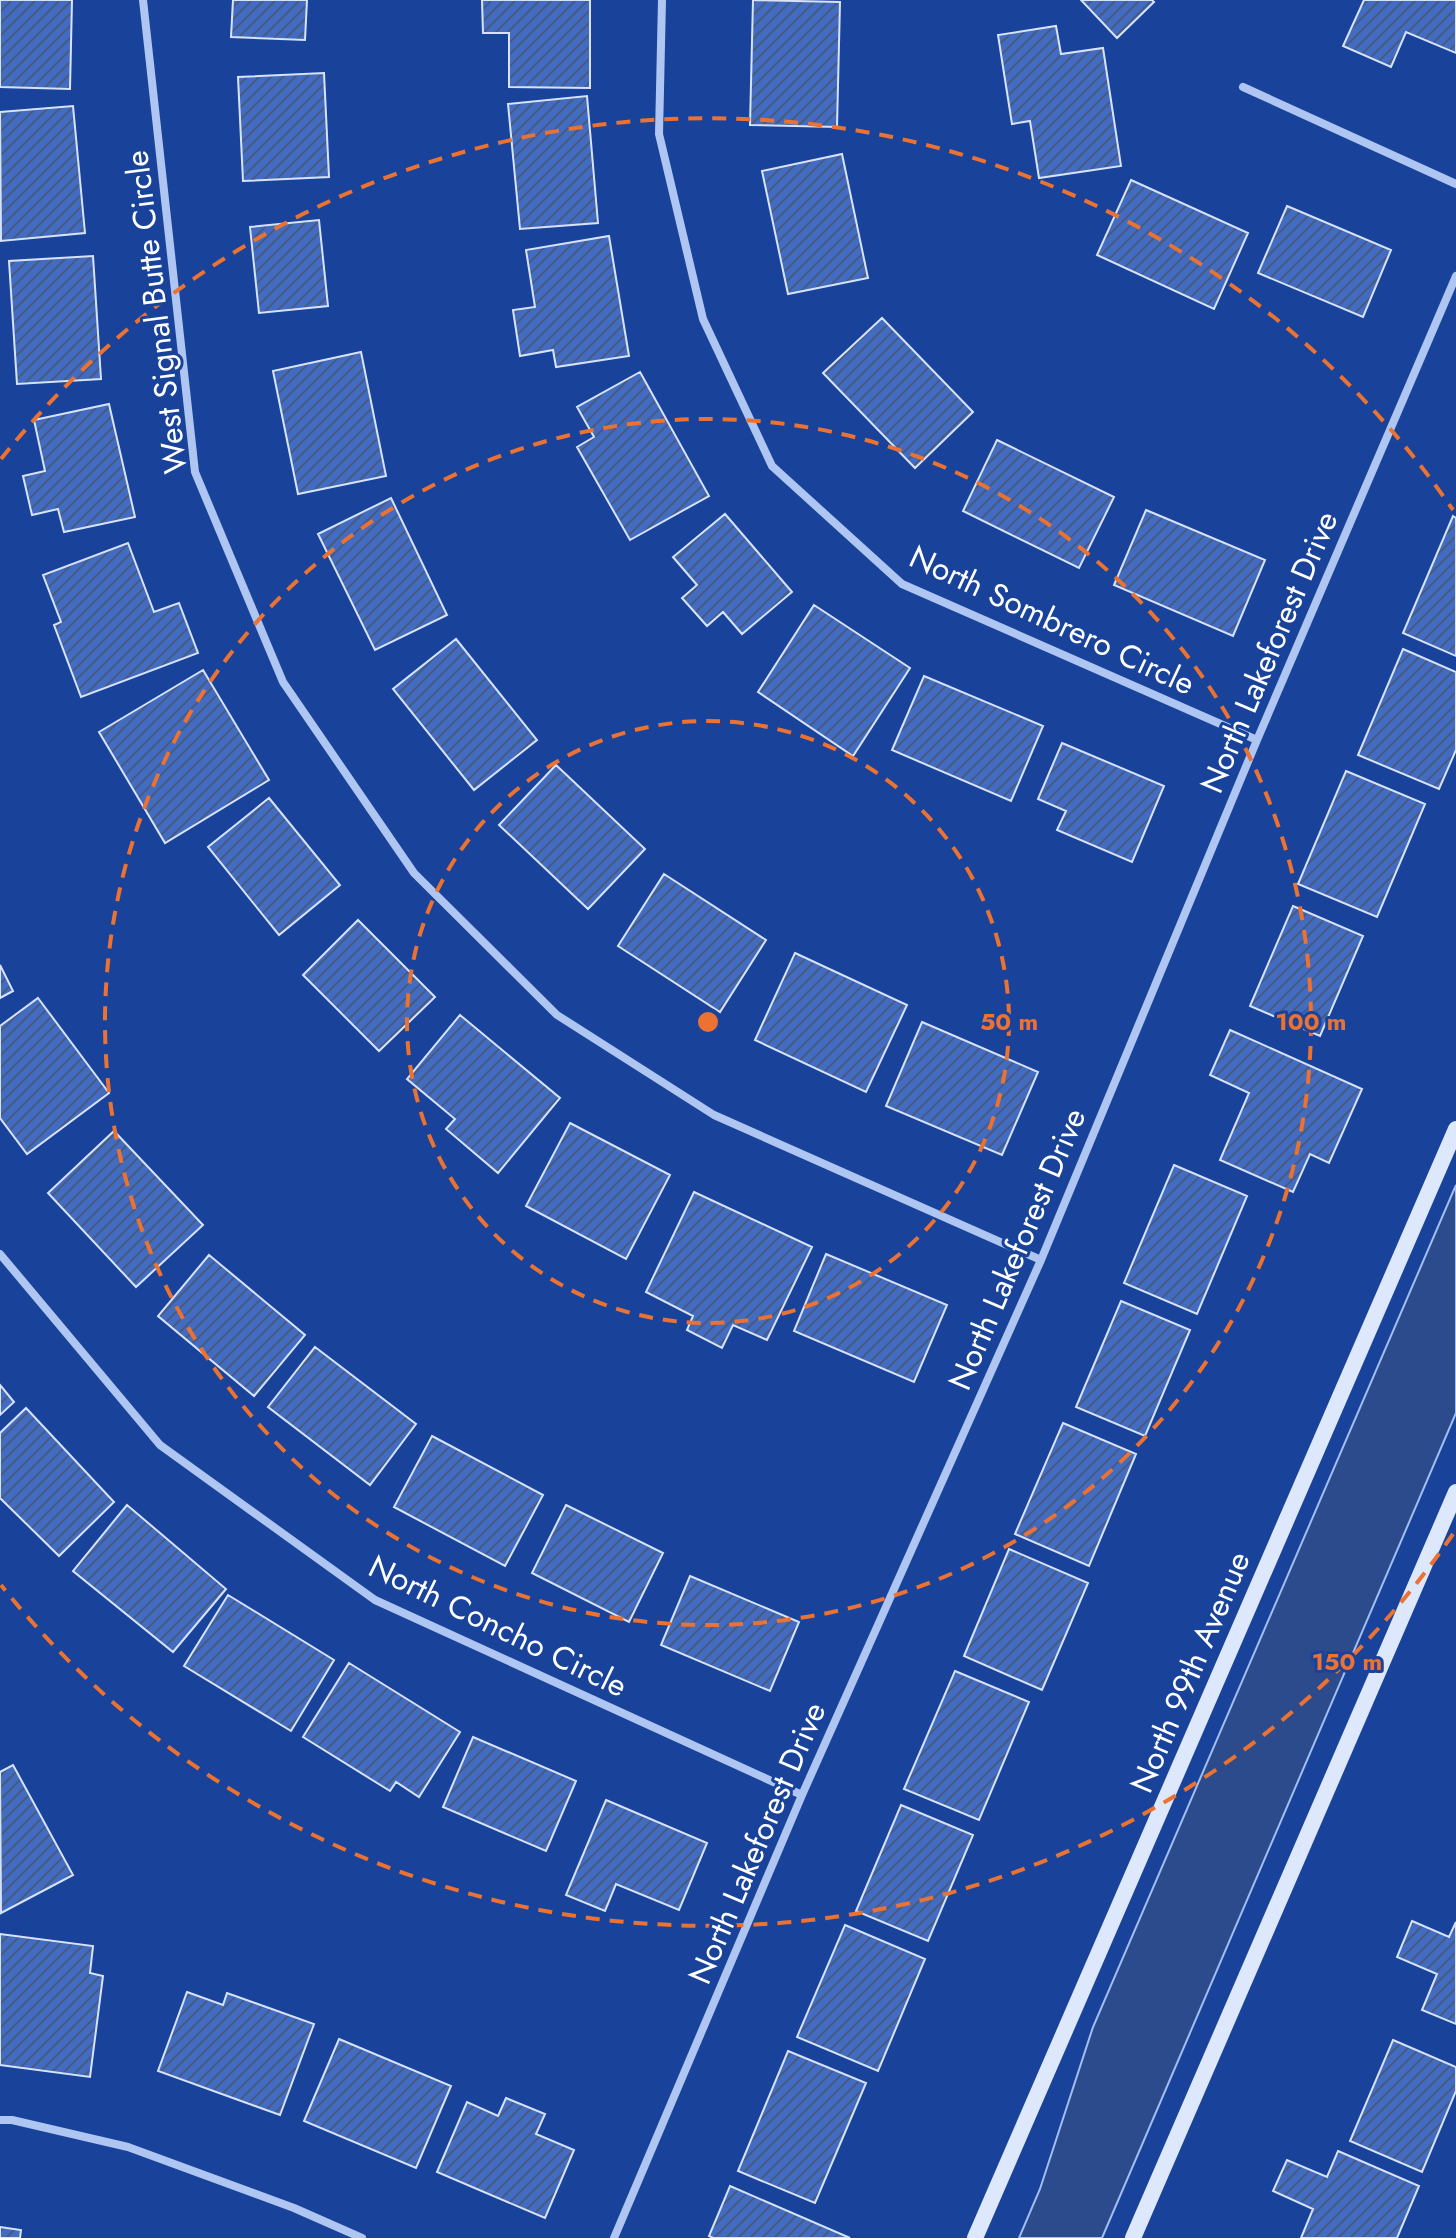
<svg xmlns="http://www.w3.org/2000/svg" width="1456" height="2238" font-family="Jost,sans-serif">
  <style>
    .water { fill: #2c4b8c; stroke: #a2bff4; stroke-width: 2 }
    .building { fill: url(#building-hatch); stroke: #d7e3fc; stroke-width: 2 }
    .lines { fill: none; stroke-linecap: round; stroke-linejoin: round }
    .minor { stroke: #afc6f2; stroke-width: 8 }
    .secondary { stroke: #dee8fc; stroke-width: 16 }
    .ring { fill: none; stroke: #eb7230; stroke-width: 4; stroke-dasharray: 14 10 }
    .labels { text-anchor: middle; dominant-baseline: central; stroke-width: 6; stroke-linejoin: round; paint-order: stroke }
    .street-label { font-size: 32px; fill: #fff; stroke: #19439b }
    .centre { fill: #eb7230; stroke: #19439b; stroke-width: 4 }
    .ring-label { font-size: 24px; text-anchor: middle; font-weight: bold; fill: #eb7230; stroke: #19439b; stroke-width: 6; stroke-linejoin: round; paint-order: stroke }
  </style>
  <defs>
    <pattern id="building-hatch" width="6" height="6" patternUnits="userSpaceOnUse" patternTransform="scale(2)"><rect width="6" height="6" fill="#426cc1"/><path d="M-1 1l2-2M0 6l6-6M5 7l2-2" fill="none" stroke="#485a81"/></pattern>
  </defs>
  <rect width="100%" height="100%" fill="#19439b"/>
  <path class="water" d="M1456,1185V1413L1102,2238H1019L1040,2189L1093,2027Z"/>
  <path class="building" d="M0,0H72L70,89L0,87Z
    M233,0H307L305,40L231,37Z
    M482,0H590V88L509,87V33H483Z
    M753,0L840,2L837,127L750,125Z
    M1081,0H1152L1154,2L1117,38Z
    M1364,0H1456V53L1406,32L1391,67L1343,46Z
    M1056,26L1061,54L1103,48L1121,166L1039,178L1030,121L1012,124L998,35Z
    M324,73L329,177L243,181L238,77Z
    M587,96L598,223L520,229L508,104Z
    M73,106L85,233L1,241L0,112Z
    M842,154L868,278L788,294L762,171Z
    M1131,180L1248,233L1214,309L1097,255Z
    M1287,206L1391,250L1363,317L1258,273Z
    M319,220L328,306L259,313L250,227Z
    M609,236L629,356L556,367L553,350L520,356L513,310L535,307L526,250Z
    M93,256L101,379L17,384L9,261Z
    M882,318L973,412L915,468L823,373Z
    M361,352L386,476L298,494L273,371Z
    M640,372L709,496L630,540L577,447L594,437L577,407Z
    M109,404L135,517L64,532L58,509L32,515L23,476L45,471L34,420Z
    M997,440L1114,497L1079,568L963,511Z
    M391,498L447,615L375,650L318,534Z
    M1146,510L1265,560L1233,636L1114,585Z
    M725,514L792,592L742,634L723,612L707,626L682,598L697,585L673,557Z
    M1453,516L1456,518V656L1403,633Z
    M128,543L154,612L179,603L198,653L81,697L54,625L61,622L43,575Z
    M814,605L910,668L853,756L758,692Z
    M456,639L537,740L474,790L393,689Z
    M1403,649L1456,672V750L1439,789L1358,755Z
    M203,670L269,780L165,843L99,732Z
    M924,676L1043,726L1011,801L892,750Z
    M1062,743L1164,786L1132,862L1057,830L1066,811L1038,799Z
    M556,765L645,849L588,909L499,825Z
    M1346,771L1425,804L1377,917L1298,884Z
    M269,798L340,885L279,935L208,847Z
    M664,874L766,940L720,1012L618,946Z
    M1293,906L1363,936L1320,1036L1250,1006Z
    M358,920L435,997L379,1051L303,975Z
    M795,953L907,1005L866,1092L755,1040Z
    M0,965L13,991L0,998Z
    M38,998L109,1093L27,1154L0,1118V1026Z
    M460,1015L560,1098L498,1173L446,1129L455,1119L407,1079Z
    M922,1022L1038,1072L1002,1155L886,1106Z
    M1230,1030L1362,1089L1329,1163L1310,1154L1293,1192L1220,1160L1249,1093L1210,1075Z
    M570,1123L670,1175L626,1259L526,1206Z
    M114,1131L203,1225L136,1287L48,1193Z
    M1174,1165L1247,1196L1197,1314L1124,1283Z
    M694,1192L812,1247L767,1340L733,1325L722,1348L687,1330L693,1316L646,1292Z
    M826,1254L947,1305L914,1382L794,1331Z
    M209,1255L305,1335L254,1396L158,1316Z
    M1121,1301L1190,1330L1145,1436L1076,1407Z
    M315,1347L416,1424L370,1485L268,1407Z
    M0,1385L14,1402L0,1415Z
    M26,1408L114,1502L59,1556L0,1498V1433Z
    M1063,1423L1136,1454L1089,1566L1015,1534Z
    M432,1436L543,1495L505,1566L394,1507Z
    M127,1505L226,1589L173,1652L73,1571Z
    M566,1505L663,1553L629,1622L532,1573Z
    M1009,1549L1088,1583L1042,1690L964,1656Z
    M690,1576L799,1622L770,1691L661,1645Z
    M228,1595L334,1660L291,1731L184,1666Z
    M349,1663L460,1732L419,1797L396,1782L390,1791L303,1737Z
    M955,1671L1029,1702L979,1820L904,1789Z
    M473,1737L576,1781L546,1851L443,1807Z
    M13,1765L73,1875L1,1913L0,1772Z
    M606,1800L707,1843L679,1910L616,1884L605,1911L566,1895Z
    M901,1805L973,1835L928,1941L856,1911Z
    M1412,1921L1449,1937L1456,1922V2024L1422,2010L1437,1974L1397,1957Z
    M845,1925L925,1959L878,2071L797,2037Z
    M0,1934L93,1946L90,1973L103,1976L90,2077L0,2065Z
    M187,1992L223,2005L227,1993L314,2024L280,2115L158,2071Z
    M339,2039L451,2086L416,2168L304,2121Z
    M1393,2040L1456,2067V2091L1422,2172L1350,2141Z
    M788,2051L866,2083L815,2203L738,2171Z
    M506,2098L545,2114L536,2134L574,2150L545,2218L437,2172L467,2102L498,2116Z
    M1338,2151L1419,2186L1397,2238H1301L1313,2209L1273,2191L1287,2160L1327,2177Z
    M730,2186L850,2238H713L709,2236Z
    M0,2227L21,2230L20,2238H0Z"/>
  <g class="lines">
    <path class="minor" d="M143,0L195,472L283,682L414,873L557,1015L714,1115L1041,1260
      M662,0L659,134L703,319L772,466L902,584L1257,740
      M1243,87L1456,184
      M0,1254L160,1445L375,1600L802,1795
      M0,2120H12L128,2147L294,2208L362,2238
      M614,2238L802,1795L1041,1260L1257,740L1456,276"/>
    <path class="secondary" d="M975,2238L1456,1129
      M1133,2238L1456,1492"/>
  </g>
  <g class="ring">
    <circle cx="708" cy="1022" r="301"/>
    <circle cx="708" cy="1022" r="603"/>
    <path d="M1453 1534A904 904 0 0 1 1 1585M1 459A904 904 0 0 1 1453 510"/>
  </g>
  <g class="labels">
    <g class="street-label">
      <text transform="translate(156 312) rotate(-97)">West Signal Butte Circle</text>
      <text transform="translate(1052 620) rotate(25)">North Sombrero Circle</text>
      <text transform="translate(1269 652) rotate(-67)">North Lakeforest Drive</text>
      <text transform="translate(1017 1249) rotate(-67)">North Lakeforest Drive</text>
      <text transform="translate(498 1626) rotate(26)">North Concho Circle</text>
      <text transform="translate(1190 1672) rotate(-67)">North 99th Avenue</text>
      <text transform="translate(757 1843) rotate(-67)">North Lakeforest Drive</text>
    </g>
  </g>
  <circle cx="708" cy="1022" r="12" class="centre"/>
  <g class="ring-label">
    <text x="1009" y="1030">50 m</text>
    <text x="1311" y="1030">100 m</text>
    <text x="1347" y="1670">150 m</text>
  </g>
</svg>
